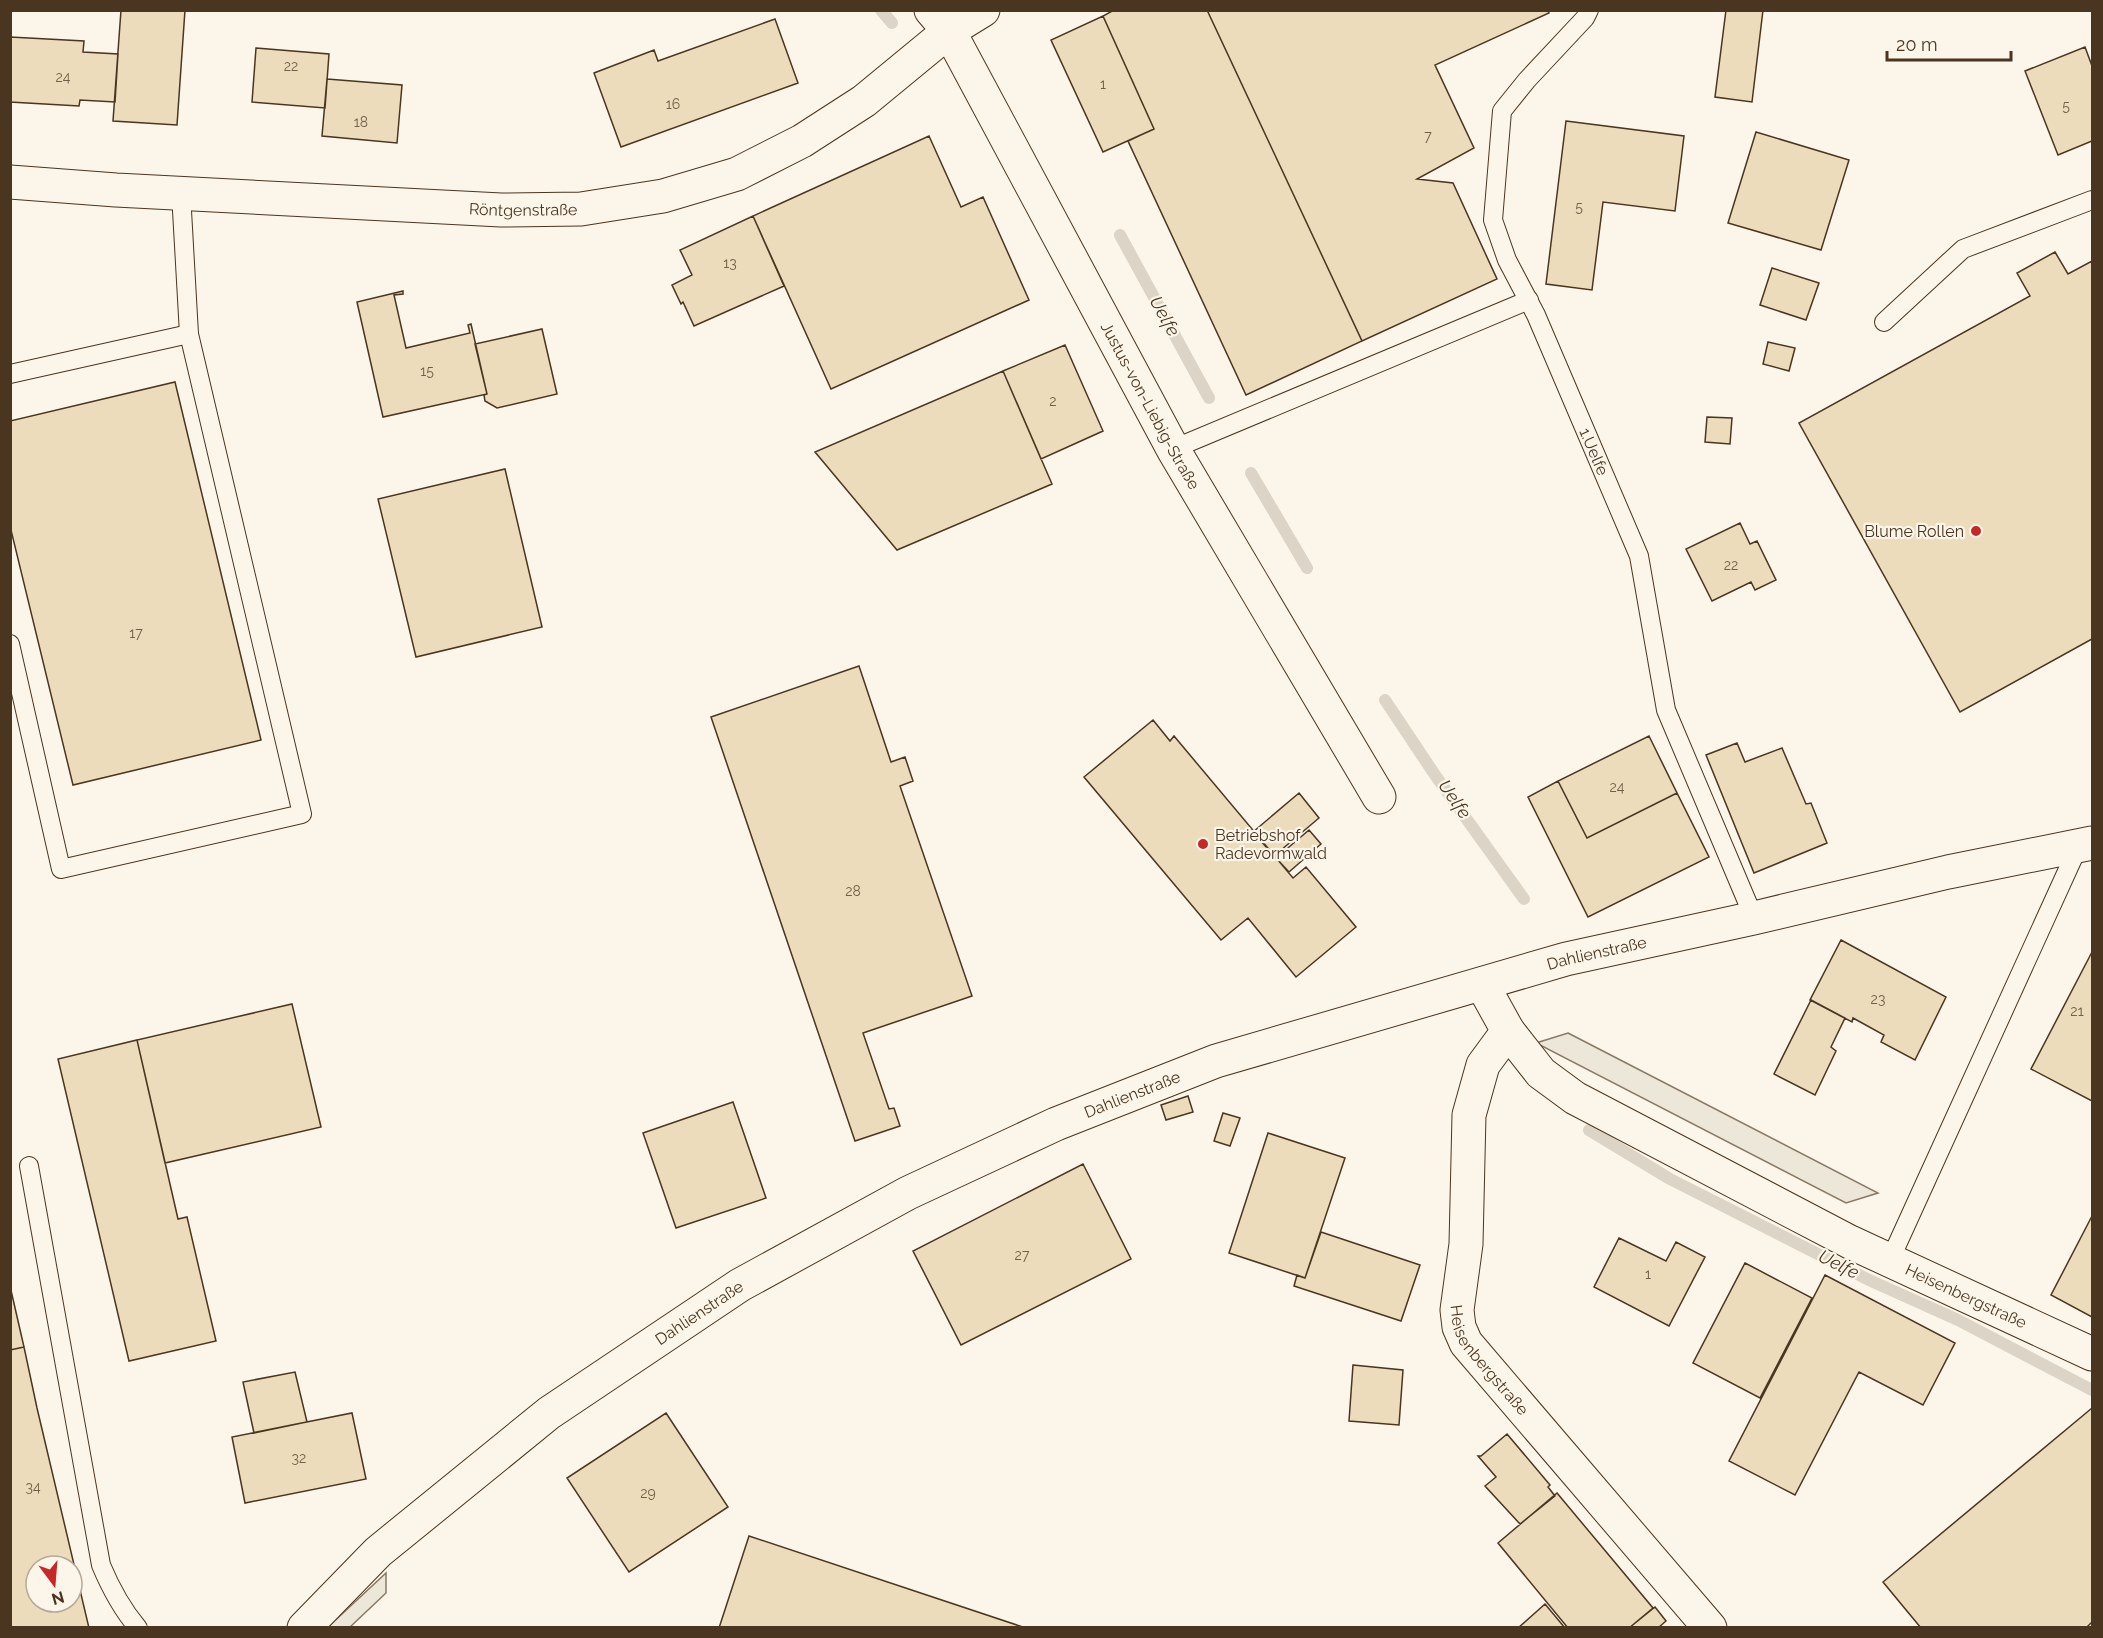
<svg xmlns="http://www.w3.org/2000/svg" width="2103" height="1638" font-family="Raleway,sans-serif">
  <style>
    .parking { fill: #ede7d9; stroke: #887966; stroke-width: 1.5 }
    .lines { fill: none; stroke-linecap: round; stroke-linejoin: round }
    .stream { stroke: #dcd4c6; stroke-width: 12 }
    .building { fill: #ecdcbc; stroke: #4a3520; stroke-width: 1.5; fill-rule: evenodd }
    .lane-casing { stroke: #4a3520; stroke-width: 20 }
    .street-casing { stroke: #4a3520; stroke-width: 35 }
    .lane { stroke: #fbf6e9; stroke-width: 18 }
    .street { stroke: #fbf6e9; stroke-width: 33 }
    .poi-dot { fill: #c62828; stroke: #fbf6e9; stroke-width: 2 }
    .labels { text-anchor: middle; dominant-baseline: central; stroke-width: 4.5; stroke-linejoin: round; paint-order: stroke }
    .number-label { font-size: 14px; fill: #725f47 }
    .street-label { font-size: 16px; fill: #4a3520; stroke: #fbf6e9 }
    .poi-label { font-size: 16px; fill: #4a3520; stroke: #fbf6e9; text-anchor: end }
    .water-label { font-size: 18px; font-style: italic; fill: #4a3520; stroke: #fbf6e9 }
  </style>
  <rect width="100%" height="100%" fill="#fbf6e9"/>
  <path class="parking" d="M1568,1033L1878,1193L1846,1203L1536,1043Z
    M386,1573V1593L350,1627L327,1628Z"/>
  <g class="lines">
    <path class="stream" d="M881,10L892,23
      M1120,235L1209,398
      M1251,473L1307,568
      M1385,700L1435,775L1524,899
      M1589,1130L1670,1179L1869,1280L1958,1320L2092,1390"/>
  </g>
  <path class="building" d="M121,10H185L177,125L113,121Z
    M1114,10H1207L1362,341L1246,395L1128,141L1154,129L1103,16Z
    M1207,10H1547L1549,13L1435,65L1474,148L1417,179L1453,183L1497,279L1362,341Z
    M1726,10H1763L1752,102L1715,97Z
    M1103,16L1154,129L1103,152L1051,40Z
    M775,19L798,83L621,147L594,73L654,50L658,61Z
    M10,37L84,41L83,52L118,54L115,102L80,100L79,106L10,102Z
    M2085,47L2092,66V141L2058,155L2025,71Z
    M256,48L329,54L325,108L252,102Z
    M327,79L402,85L397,143L322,136Z
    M1566,121L1684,136L1675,211L1603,202L1592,290L1546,284Z
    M1756,132L1849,160L1821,250L1728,223Z
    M929,136L961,207L983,197L1029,300L831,389L753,216Z
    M753,216L784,286L694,326L683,302L681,304L672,285L692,275L680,250Z
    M2055,252L2068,274L2092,261V639L1960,712L1799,423L2030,296L2017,273Z
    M1772,268L1819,283L1806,320L1760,305Z
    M403,291V294L394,295L406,348L470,333L468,325L471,324L487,394L383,417L357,302Z
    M542,329L557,394L497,408L485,401L484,395L487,394L475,344Z
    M1768,342L1795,348L1789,371L1763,364Z
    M1065,345L1103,431L1041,459L1003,371Z
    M1003,371L1052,484L897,550L815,452Z
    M175,382L261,740L73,785L10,526V421Z
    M1707,417L1732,418L1730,444L1705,442Z
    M505,469L542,627L416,657L378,499Z
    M1740,523L1750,544L1757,541L1776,580L1755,590L1751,582L1712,601L1686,549Z
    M859,666L891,762L905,757L913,781L900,786L972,996L863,1033L889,1109L894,1108L900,1126L855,1141L711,717Z
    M1153,720L1170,741L1174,736L1293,878L1306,867L1356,927L1296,977L1248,918L1221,940L1084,777Z
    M1649,736L1677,793L1587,838L1558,781Z
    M1737,743L1745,762L1782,748L1806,804L1811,803L1827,843L1754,873L1706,755Z
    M1558,781L1587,838L1677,793L1709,857L1588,917L1528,797Z
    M1299,793L1319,818L1274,856L1253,832Z
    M1309,830L1321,844L1289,872L1276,858Z
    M1841,940L1946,997L1915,1060L1881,1042L1884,1035L1853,1018L1852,1022L1810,1000Z
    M2092,952V1101L2031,1069Z
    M1811,1000L1845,1018L1831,1047L1836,1051L1815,1095L1774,1074Z
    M292,1004L321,1127L165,1163L137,1040Z
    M137,1040L178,1219L187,1217L216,1341L129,1361L58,1059Z
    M1188,1096L1193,1112L1166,1120L1161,1105Z
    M733,1102L766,1198L676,1228L643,1133Z
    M1223,1113L1240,1118L1230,1146L1214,1141Z
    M1268,1133L1345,1158L1305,1278L1229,1253Z
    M1083,1164L1131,1259L961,1345L913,1251Z
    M2092,1216V1317L2051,1295Z
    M1321,1232L1420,1265L1401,1321L1294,1286L1297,1275L1305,1278Z
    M1619,1238L1666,1261L1676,1242L1705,1257L1669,1326L1594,1287Z
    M1745,1263L1812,1298L1760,1398L1693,1363Z
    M1825,1275L1955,1343L1923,1405L1859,1372L1795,1495L1729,1461Z
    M10,1286L24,1347L10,1350Z
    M24,1347L37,1408L89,1628H10V1350ZM36,1566H72V1602H36Z
    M1353,1365L1403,1370L1399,1425L1349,1421Z
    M295,1372L307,1422L254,1433L243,1382Z
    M2092,1408V1622L2086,1628H1921L1883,1582Z
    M352,1413L366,1479L245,1503L232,1437Z
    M666,1413L728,1507L629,1572L567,1478Z
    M1507,1434L1550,1485L1548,1487L1555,1496L1520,1524L1485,1486L1496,1477L1478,1456H1481Z
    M1557,1493L1653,1608L1629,1628H1568L1498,1543Z
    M749,1536L1026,1628H719Z
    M1545,1604L1565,1628H1518Z
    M1655,1607L1666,1621L1658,1628H1629Z"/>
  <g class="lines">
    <g class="lane-casing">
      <g id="lane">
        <path id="s1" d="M1589,10L1585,18L1527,80L1502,111L1493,220L1507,260L1536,315L1639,556L1666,710L1754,918"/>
        <path d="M1884,322L1963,249L2092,200"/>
        <path d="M10,374L189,334"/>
        <path d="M1173,449L1529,300"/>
        <path d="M10,644L61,869L302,814L189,334L181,193"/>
        <path d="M29,1166L101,1565C111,1589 121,1608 138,1628"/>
        <path d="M1890,1260L2079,845"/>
      </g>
    </g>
    <g class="street-casing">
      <g id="street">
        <path id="s2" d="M931,10L949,31L1173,449L1379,797"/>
        <path id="s3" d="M10,182L116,190L501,210L581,209L663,196L737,174L802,141L864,101L949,31L983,10"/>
        <path id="s4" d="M1482,984L1508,1031L1483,1065L1469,1115L1466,1244L1457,1310L1459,1327L1466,1343L1710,1628"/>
        <path id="s5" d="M1508,1031L1541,1073L1575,1098L1850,1242L2092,1354"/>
        <path id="s6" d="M304,1628L378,1552L549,1413L740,1285L908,1193L1056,1124L1216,1061L1566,959L1754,918L1948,872L2092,843"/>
      </g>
    </g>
    <use href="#lane" class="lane"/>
    <use href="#street" class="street"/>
  </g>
  <g class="poi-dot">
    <circle cx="1976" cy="531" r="6"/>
    <circle cx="1203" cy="844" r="6"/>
  </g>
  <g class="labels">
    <g class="number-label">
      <text x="291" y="66">22</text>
      <text x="63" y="77">24</text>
      <text x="1103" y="84">1</text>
      <text x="673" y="104">16</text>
      <text x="2066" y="106">5</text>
      <text x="361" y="122">18</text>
      <text x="1428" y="136">7</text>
      <text x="1579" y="207">5</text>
      <text x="730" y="263">13</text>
      <text x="427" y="371">15</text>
      <text x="1053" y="401">2</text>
      <text x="1731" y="565">22</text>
      <text x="136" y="633">17</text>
      <text x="1617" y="787">24</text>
      <text x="853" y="891">28</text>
      <text x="1878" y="999">23</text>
      <text x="2077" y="1011">21</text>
      <text x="1022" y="1255">27</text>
      <text x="1648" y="1274">1</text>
      <text x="299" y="1458">32</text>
      <text x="33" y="1487">34</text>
      <text x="648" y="1493">29</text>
    </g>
    <g class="street-label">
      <text stroke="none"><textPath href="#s3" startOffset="514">Röntgenstraße</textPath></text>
      <text stroke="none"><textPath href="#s2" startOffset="453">Justus-von-Liebig-Straße</textPath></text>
      <text stroke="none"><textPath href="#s1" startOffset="496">1.Uelfe</textPath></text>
      <text stroke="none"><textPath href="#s6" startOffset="1479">Dahlienstraße</textPath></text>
      <text stroke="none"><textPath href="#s6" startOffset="993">Dahlienstraße</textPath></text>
      <text stroke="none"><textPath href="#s5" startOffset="534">Heisenbergstraße</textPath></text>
      <text stroke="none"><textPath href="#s6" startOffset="507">Dahlienstraße</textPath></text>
      <text stroke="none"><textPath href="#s4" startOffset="404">Heisenbergstraße</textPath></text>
    </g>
    <g class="poi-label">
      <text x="1964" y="531">Blume Rollen</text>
      <text x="1215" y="835" text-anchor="start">Betriebshof<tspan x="1215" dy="18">Radevormwald</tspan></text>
    </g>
    <g class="water-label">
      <text transform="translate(1165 316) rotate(61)">Uelfe</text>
      <text transform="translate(1455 799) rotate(55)">Uelfe</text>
      <text transform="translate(1839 1264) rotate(26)">Uelfe</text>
    </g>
  </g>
  <rect width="2103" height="1638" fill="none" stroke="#4a3520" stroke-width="24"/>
  <g transform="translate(54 1584) rotate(164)"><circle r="28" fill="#fbf6e9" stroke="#b4a999" stroke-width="1.5"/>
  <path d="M0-4.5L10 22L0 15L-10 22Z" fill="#c62828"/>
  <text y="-9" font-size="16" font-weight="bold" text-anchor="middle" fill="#4a3520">N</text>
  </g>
  <path d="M1887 51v9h124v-9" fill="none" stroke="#4a3520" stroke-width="3"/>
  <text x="1896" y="51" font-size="18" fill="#4a3520" stroke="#fbf6e9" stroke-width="4.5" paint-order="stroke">20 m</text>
</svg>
